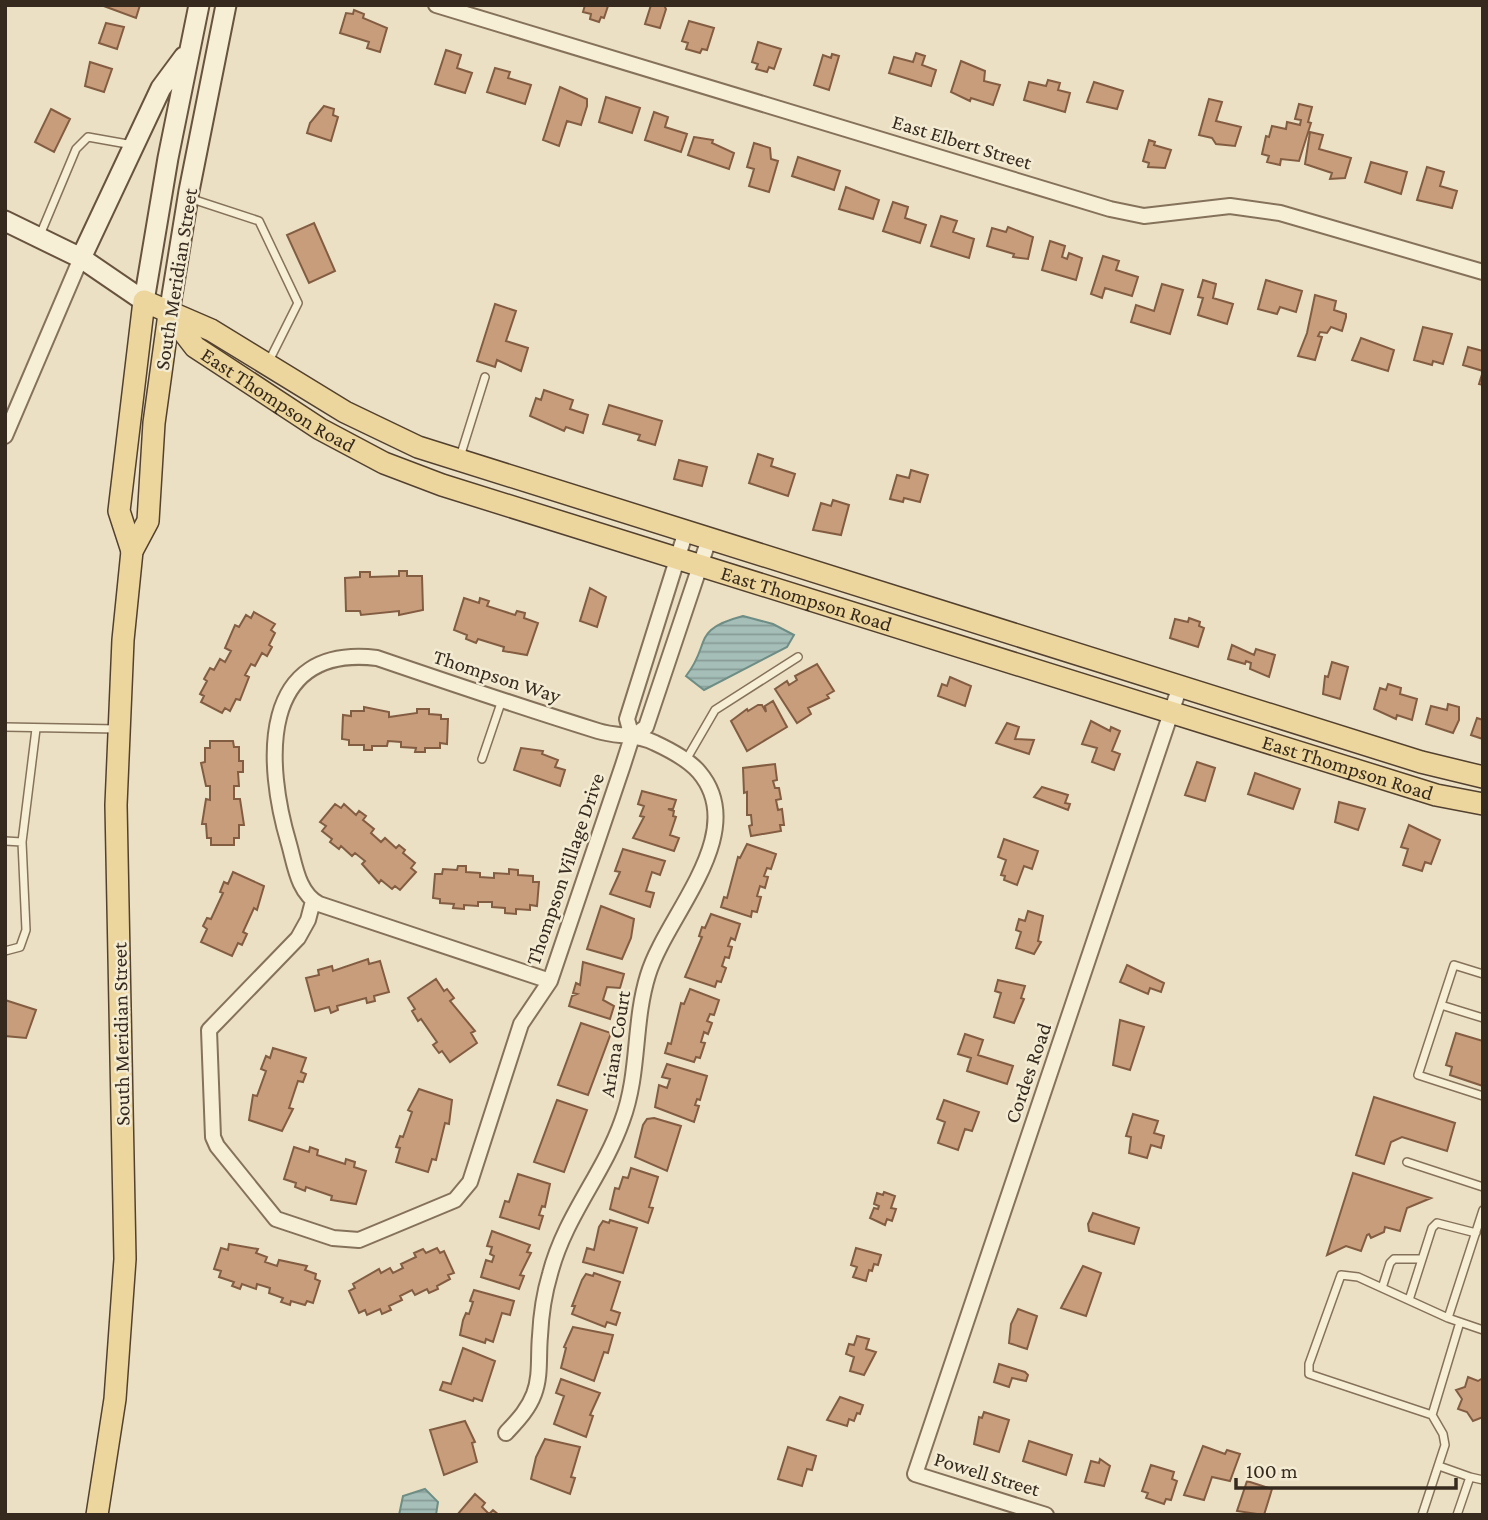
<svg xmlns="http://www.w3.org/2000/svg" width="1488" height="1520" font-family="'Crimson Pro',serif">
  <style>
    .water { fill: url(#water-rules); stroke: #6d8d85; stroke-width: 2 }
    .building { fill: #c89d7b; stroke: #835d42; stroke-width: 2 }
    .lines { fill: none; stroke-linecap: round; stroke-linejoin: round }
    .service-casing { stroke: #85725b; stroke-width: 10 }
    .minor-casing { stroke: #85725b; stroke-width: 18 }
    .secondary-casing { stroke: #67533e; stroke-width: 23 }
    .primary-casing { stroke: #53412f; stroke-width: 24 }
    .service { stroke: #f7eed6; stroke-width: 7 }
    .minor { stroke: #f7eed6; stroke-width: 14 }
    .secondary { stroke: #f7eed6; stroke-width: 19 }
    .primary { stroke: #edd69d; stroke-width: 21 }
    .labels { text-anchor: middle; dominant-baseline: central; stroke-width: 5; stroke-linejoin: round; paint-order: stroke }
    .street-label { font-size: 21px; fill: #362a1e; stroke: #f4ebd3 }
  </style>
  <defs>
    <pattern id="water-rules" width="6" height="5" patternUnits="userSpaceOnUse" patternTransform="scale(1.75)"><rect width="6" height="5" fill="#a5bfb8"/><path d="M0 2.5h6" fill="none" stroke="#879b95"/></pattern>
  </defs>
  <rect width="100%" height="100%" fill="#ece0c4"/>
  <path class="water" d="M743,616L773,624L794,635L787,647L704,690L686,676C712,643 690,630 743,616Z
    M425,1489L438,1502L436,1515H399L403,1496Z"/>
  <path class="building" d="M101,5H140L136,18Z
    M585,5L608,6L604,18L601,17L599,22L590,19L591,14L583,12Z
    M651,5H664L666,9L660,28L645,24Z
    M354,10L364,14L363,18L387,28L380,52L367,48L369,42L340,33L346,13L353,14Z
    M689,21L714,28L707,50L702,49L700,53L686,49L688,43L682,41Z
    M106,23L124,27L117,49L99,43Z
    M758,42L781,49L774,69L769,67L767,72L756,69L758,64L752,62Z
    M446,50L461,55L457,68L472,73L465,93L435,84Z
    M916,53L925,56L922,65L936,70L931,86L889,73L894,57L913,62Z
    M832,54L839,56L829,90L814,85L823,55L831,58Z
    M961,61L985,71L984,81L1000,85L993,105L971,98L970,101L951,92Z
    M90,62L112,69L104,92L85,86Z
    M495,68L510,72L508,78L531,85L525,104L487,92Z
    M1048,80L1060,83L1058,90L1070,93L1065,112L1024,100L1029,82L1046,86Z
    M1094,82L1123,91L1117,109L1087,102Z
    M560,87L587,99V106L581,125L567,121L559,146L543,140Z
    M606,97L640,108L632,133L599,122Z
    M1209,99L1222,102L1216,121L1241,127L1235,146L1216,144L1212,138L1199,135Z
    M1299,104L1312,107L1308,122L1311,123L1299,161L1281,159L1280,165L1267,162L1269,156L1262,154L1266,136L1269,137L1272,126L1286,129L1287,122L1300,125L1301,120L1295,119Z
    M324,106L334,109L333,115L338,117L331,141L307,133L310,123Z
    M51,109L70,119L54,152L35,142Z
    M654,112L668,117L665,127L687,134L681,152L645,140Z
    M1310,132L1323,135L1319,149L1351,158L1345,178L1330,179L1332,173L1305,164Z
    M694,137L713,140L712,143L734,153L729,169L688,155Z
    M1149,140L1155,142L1154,145L1171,150L1165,168L1148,167L1149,163L1143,161Z
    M754,143L770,148L771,159L778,161L769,192L749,186L754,169L747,167Z
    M798,157L840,171L834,190L792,176Z
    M1371,162L1407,172L1401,194L1365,182Z
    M1427,167L1444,172L1440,186L1457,191L1452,208L1417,200Z
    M846,187L879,200L873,219L839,209Z
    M893,202L908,207L905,218L926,225L920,243L883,231Z
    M941,216L957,221L953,232L974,239L969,258L931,246Z
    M314,223L335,271L309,283L287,235Z
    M1008,227L1033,237L1028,259L1013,257L1014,254L987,246L992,228L1006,232Z
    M1050,241L1065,246L1062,257L1067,259L1069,253L1082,258L1076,280L1042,270Z
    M1103,256L1119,261L1116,270L1138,277L1132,296L1105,288L1102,298L1091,294Z
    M1203,280L1216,284L1213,298L1233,304L1227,324L1198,315L1203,298L1198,297Z
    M1266,280L1302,291L1296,312L1280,307L1277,314L1258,309Z
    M1162,284L1183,290L1170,334L1131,322L1136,305L1154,311Z
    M1315,295L1336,301L1334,310L1346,314V317L1342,331L1331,327L1327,333L1320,332L1318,336L1322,337L1315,360L1298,356L1307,333Z
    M495,304L516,311L506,341L528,348L521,371L497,360L495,367L477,361Z
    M1423,327L1452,334L1443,364L1433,361L1432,365L1414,360Z
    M1361,338L1394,350L1388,371L1352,360Z
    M1468,347L1483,351V385L1479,384L1483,371L1463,365Z
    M544,390L573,400L570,409L588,415L583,433L566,427L564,431L530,416L536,398L541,400Z
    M609,405L662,421L655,445L638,440L640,435L603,424Z
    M758,454L773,459L771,466L795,474L788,496L749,483Z
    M679,460L707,467L702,486L674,479Z
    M911,470L928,475L920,502L904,498L903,502L890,499L897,475L909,478Z
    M833,500L849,505L841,535L813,530L821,503L831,506Z
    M399,571H407V576H422L423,610L399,615V611L361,615L360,611H346L345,578L360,577V572H370V577L399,576Z
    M590,588L606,597L597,627L580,621Z
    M464,598L479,603L480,598L489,601L487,606L515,615L517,611L525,613L524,618L538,623L527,655L503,651L504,647L478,639L476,643L466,639L467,635L454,630Z
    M254,612L275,624L271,630L275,633L269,645L272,647L267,656L262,653L255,666L251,664L245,675L249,677L240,700L236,699L230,711L225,708L222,713L201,702L204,696L200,694L207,681L204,679L210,668L214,670L220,659L225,662L231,651L225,648L235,625L239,627L246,615L251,618Z
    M1189,618L1200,622L1199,626L1204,628L1198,647L1170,638L1175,619L1188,622Z
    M1232,645L1254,655L1256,649L1275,655L1269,677L1250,669L1251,663L1246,661L1245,664L1228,659Z
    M1332,662L1348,667L1340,699L1323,694L1325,676L1328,677Z
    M817,664L834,691L827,695L829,698L808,708L811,714L797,723L775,689L787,681L789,685L797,680L795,676Z
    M950,677L971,686L965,706L938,696L942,684L947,686Z
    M1388,684L1401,688L1400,694L1417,699L1412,720L1397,715L1396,719L1374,709L1380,688L1386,690Z
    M773,701L787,727L747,751L731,721L747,709L748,711L758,705H762L766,712L765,706Z
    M1448,704L1459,707V720L1453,733L1426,724L1431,706L1447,710Z
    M364,707L389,712V717L417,713V709H429V714L441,715V719H448L447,744L440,743V748H425V752H415L416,748L401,747V742L388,741L387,746H372V750H364V745H349V740L342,739L343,715L351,716V711H364Z
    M1477,718L1483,720V739L1471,735Z
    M1091,721L1110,731L1111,727L1120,731L1112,751L1120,754L1114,770L1092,762L1097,748L1082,744Z
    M1007,723L1019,727L1015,739L1034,740L1029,754L996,743Z
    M210,741H233L234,747H239V761H243V772H238L239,786H234V799H240L244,825H239V838H234V845H211V838H207L206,824H202L206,799L210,800V786H206L201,763L205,762V748H210Z
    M521,748L543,751L542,754L558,760L555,767L565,770L560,786L514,770Z
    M1197,762L1215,768L1205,801L1185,795Z
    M775,764L777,780L773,781L775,788H779L781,799L776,800L778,810L782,809L784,825H780L781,831L751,836L749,826L752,825L751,815H747V792L744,793L743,768Z
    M1255,773L1300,789L1293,809L1248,794Z
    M1042,787L1068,795L1065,803L1070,804L1068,810L1034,797Z
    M642,791L676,800L673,809H668L674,811L673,816L676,817L670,835L679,838L674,851L633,838L644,817L640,816L644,806L638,804Z
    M1339,802L1365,809L1358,830L1335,822Z
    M335,804L341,808L344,804L356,815L359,811L366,816L363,820L374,829L371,833L381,842L385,838L396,848L399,845L405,850L403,853L415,863L411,868L416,872L400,890L395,886L392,889L381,880L379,883L362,864L365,861L355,853L352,856L341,846L339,849L330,842L332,839L322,831L326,826L320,822Z
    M1409,825L1440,840L1431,864L1425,862L1422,871L1403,865L1408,849L1401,847Z
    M1004,839L1038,851L1032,869L1024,866L1017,885L1004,880L1005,876L1001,875L1006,860L998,857Z
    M747,844L776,854L771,869L767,868L764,876L768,877L765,888L760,886L757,896L761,897L757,912L752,911L751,917L721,907L724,897L727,898L738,857L740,858Z
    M623,849L665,861L660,875L652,872L646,891L654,893L650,907L610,894L620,872L615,871Z
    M458,866H466V872L480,873V877L494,878V873L509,874V869L518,870V875L533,876V882H539L537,906L530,905V910L516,909V914L505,913V908L492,907V902H478V906L464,905V909L453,908L454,904L440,903V899L433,898L435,874H442L443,869L457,870Z
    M233,872L264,886L257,910L254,908L243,932L247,934L242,945L238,943L232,956L201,942L207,929L203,926L207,918L211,919L223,893L220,892L224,882L228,884Z
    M601,906L634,919L631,938L622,959L587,949Z
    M1028,911L1043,916L1038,941L1041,942L1034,954L1016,948L1021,932L1016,930L1019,919L1025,921Z
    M711,914L740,924L735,940L731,938L728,946L732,947L729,958L725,957L722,966L726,968L721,982L717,981L715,987L685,977L702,937L699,936L702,927L705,928Z
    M368,959L369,964L380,961L389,992L374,996L375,1001L367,1003L366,998L337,1006L338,1010L331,1013L329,1007L315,1011L306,978L319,975L318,970L332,966L333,971Z
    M583,962L624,974L620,988L607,987L603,1000L614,1006L610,1019L569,1006L572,996L577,994L573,993L576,983L580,985Z
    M1127,965L1164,983L1161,992L1150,988L1148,994L1120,982Z
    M436,979L444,991L447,989L454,998L450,1001L475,1031L471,1033L477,1043L450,1062L442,1051L439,1053L433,1045L437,1042L421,1019L418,1021L412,1011L415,1009L408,998Z
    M998,980L1025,986L1021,998L1024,999L1014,1023L994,1017L1001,993L995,991Z
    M690,989L719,1000L714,1015L710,1014L707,1021L712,1023L708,1034L704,1032L701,1042L705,1043L700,1058L696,1057L694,1062L665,1053L668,1043L671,1044L681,1003L684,1004Z
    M5,1000L36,1010L26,1038L5,1036Z
    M1120,1020L1144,1027L1130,1070L1113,1065Z
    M581,1023L611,1033L588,1095L558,1085Z
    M1456,1033L1483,1041V1086L1450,1075L1452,1067L1446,1065Z
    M965,1034L983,1040L978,1055L1013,1066L1007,1084L967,1071L971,1058L958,1054Z
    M273,1048L306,1058L301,1072L306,1074L303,1082L298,1081L289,1108L293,1109L282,1131L249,1120L253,1095L257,1096L266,1071L261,1069L266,1056L270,1058Z
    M667,1064L707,1076L700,1100L697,1099L695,1105L699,1106L694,1122L655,1107L659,1085L667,1088L670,1079L662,1077Z
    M419,1089L452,1100L449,1124L445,1123L436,1160L432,1159L428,1172L396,1162L400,1148L396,1147L400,1136L403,1137L412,1112L408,1110Z
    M1374,1097L1455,1123L1447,1151L1402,1137L1391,1142L1384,1164L1356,1155Z
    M557,1100L587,1110L564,1172L534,1162Z
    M944,1100L979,1112L972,1131L965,1129L958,1150L938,1143L945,1122L937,1119Z
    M1133,1114L1158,1121L1154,1133L1164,1136L1161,1148L1151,1145L1147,1158L1129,1153L1131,1137L1126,1136Z
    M654,1118L681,1126L667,1171L635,1157L643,1125L647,1119Z
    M294,1147L309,1152L310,1147L318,1150L317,1155L345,1164L346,1159L355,1162L354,1167L366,1171L356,1204L331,1200L332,1196L306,1187L305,1191L295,1187L296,1183L284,1179Z
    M631,1168L658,1177L649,1207L653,1208L648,1223L610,1209L615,1188L619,1189L623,1177L628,1178Z
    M1353,1173L1431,1198L1407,1208L1400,1231L1385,1227L1384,1232L1371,1238L1369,1234L1367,1235L1361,1251L1346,1246L1327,1255Z
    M518,1174L550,1184L545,1207L542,1206L539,1215L543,1216L539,1229L500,1217L505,1201L509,1202Z
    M884,1192L895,1196L891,1208L896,1209L892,1221L887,1219L885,1225L870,1218L874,1208L878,1209L879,1206L874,1204L877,1193L883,1195Z
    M1093,1213L1139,1228L1134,1244L1089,1231L1088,1224Z
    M610,1220L637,1228L623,1273L583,1262L587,1248L594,1250L599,1227L603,1221L609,1223Z
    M492,1231L530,1245L527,1252L531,1253L520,1275L524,1276L519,1289L481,1277L486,1260L492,1262L494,1256L490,1254L492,1247L487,1246Z
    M229,1244L258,1249L256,1253L267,1257L265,1262L277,1266L279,1260L307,1266L305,1270L316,1274L315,1279L320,1281L313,1303L307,1301L305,1305L291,1301L290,1305L281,1302L283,1298L269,1293L270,1288L257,1284L256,1289L242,1284L240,1289L232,1286L234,1282L219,1277L221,1271L214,1269L221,1248L228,1250Z
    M437,1248L440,1253L444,1251L454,1273L448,1275L450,1279L437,1286L438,1289L429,1293L427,1289L415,1295L412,1290L400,1296L402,1300L389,1306L391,1310L382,1314L380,1309L367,1315L365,1310L359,1313L349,1291L355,1288L353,1284L379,1269L381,1273L390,1268L393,1273L403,1268L401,1264L416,1257L414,1253L423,1249L426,1253Z
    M856,1248L881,1255L878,1265L874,1264L872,1271L869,1270L866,1281L853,1277L857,1267L851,1265Z
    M1083,1266L1101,1273L1086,1316L1061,1308Z
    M594,1273L620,1282L611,1310L620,1313L616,1325L607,1322L605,1327L572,1314L575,1306H572L582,1280L586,1274L593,1276Z
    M474,1290L514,1301L510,1315L502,1313L493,1342L486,1339L485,1343L460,1335L463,1320L466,1313L469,1314L473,1302L470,1301Z
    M1018,1309L1037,1316L1027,1349L1009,1343L1011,1324Z
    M573,1327L613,1335L608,1353L604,1352L594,1381L561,1368L566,1348L564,1347Z
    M857,1336L869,1339L866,1349L876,1352L864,1375L850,1371L854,1357L846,1354L849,1344L854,1345Z
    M463,1348L495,1361L482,1401L474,1398L473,1401L440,1390L443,1382L451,1384Z
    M999,1364L1025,1372L1028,1375L1026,1381L1012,1378L1009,1387L994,1382Z
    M1468,1377L1478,1381L1483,1378V1417L1473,1421L1467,1412L1458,1409L1462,1399L1456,1390L1465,1387Z
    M561,1379L600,1393L590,1415L593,1416L586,1437L554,1424L564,1396L556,1393Z
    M840,1397L863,1405L860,1414L857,1413L854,1421L849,1419L847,1426L827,1420Z
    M984,1412L1009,1420L999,1452L974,1444L979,1417L982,1418Z
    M465,1421L475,1442L472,1443L477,1462L444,1475L430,1430Z
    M545,1439L580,1447L571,1477L575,1478L570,1494L531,1479L536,1457Z
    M1029,1441L1072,1455L1066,1475L1023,1461Z
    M1203,1446L1225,1454L1227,1450L1240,1454L1230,1481L1212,1477L1204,1500L1184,1495Z
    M788,1447L816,1456L812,1470L807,1469L802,1486L778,1479Z
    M1100,1459L1110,1466L1104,1486L1085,1482L1091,1461L1099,1463Z
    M1151,1465L1174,1472L1172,1479L1177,1481L1171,1500L1166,1499L1164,1504L1146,1498L1148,1493L1142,1491Z
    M1247,1481L1272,1489L1264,1515L1237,1511Z
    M475,1494L485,1503L482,1507L489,1514L493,1510L499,1515H457Z"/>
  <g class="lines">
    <g class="service-casing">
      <path id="service" d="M189,198L259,221L298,303L269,361
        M40,235L76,149L88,137L133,145
        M460,457L485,377
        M5,727L117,729
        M482,759L502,700
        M686,760L715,710L798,657
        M5,841L22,842
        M5,951L20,947L26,930L22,842L36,729
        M1483,974L1454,965L1418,1075L1483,1096
        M1441,1005L1483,1018
        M1407,1162L1483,1187
        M1483,1210L1448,1318L1483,1330
        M1382,1288L1390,1263L1394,1259H1422
        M1409,1300L1432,1228L1437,1223L1476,1233
        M1448,1318L1358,1277L1341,1275L1309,1364V1374L1432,1415L1460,1322
        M1439,1466L1470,1477
        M1422,1515L1445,1445L1443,1434L1432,1415
        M1457,1515L1470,1477L1483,1480"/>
    </g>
    <g class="minor-casing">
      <path id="minor" d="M436,5L1110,209L1144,216L1230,206L1280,213L1483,272
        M5,436L81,258
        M632,737L646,727L709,539
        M313,901L308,920L298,938L209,1030L213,1137L217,1146L276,1219L333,1238L359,1240L455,1200L470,1182L521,1024L550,981L623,765L632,737L627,719L686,531
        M506,1433C517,1421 528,1410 534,1394C541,1376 538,1356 540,1336C541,1315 544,1294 550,1274C565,1216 603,1175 622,1121C640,1073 633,1023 648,975C666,915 751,833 699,772C688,759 670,750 655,743C638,734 617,737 598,731C524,708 450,683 377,658C258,644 265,764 289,844C295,865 298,893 319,904L550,981
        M1046,1515L915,1474L1180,686"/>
    </g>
    <g class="secondary-casing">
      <path id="secondary" d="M5,221L81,258L144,301L168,158L199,5
        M81,258L161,88L184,57
        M169,314L189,191L226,5"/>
    </g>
    <g class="primary-casing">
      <g id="primary">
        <path id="s1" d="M171,316L195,347L320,429L384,463L442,485L1436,795L1483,804"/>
        <path d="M132,551L119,511L144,301L211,330L345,412L418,447L1421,762L1483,777"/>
        <path d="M97,1515L115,1399L125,1259L116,805L123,640L132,551L148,521L154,423L169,314"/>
      </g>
    </g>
    <use href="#service" class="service"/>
    <use href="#minor" class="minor"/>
    <use href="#secondary" class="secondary"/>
    <use href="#primary" class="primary"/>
  </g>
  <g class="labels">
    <g class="street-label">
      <text transform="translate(962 142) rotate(17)">East Elbert Street</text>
      <text transform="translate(176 279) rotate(-81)">South Meridian Street</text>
      <text stroke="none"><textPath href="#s1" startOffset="138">East Thompson Road</textPath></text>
      <text stroke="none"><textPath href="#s1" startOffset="705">East Thompson Road</textPath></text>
      <text transform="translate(497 676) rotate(18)">Thompson Way</text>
      <text stroke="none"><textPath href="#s1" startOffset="1272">East Thompson Road</textPath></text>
      <text transform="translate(565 869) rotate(-71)">Thompson Village Drive</text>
      <text transform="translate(121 1034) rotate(-91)">South Meridian Street</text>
      <text transform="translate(615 1044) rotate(-81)">Ariana Court</text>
      <text transform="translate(1028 1073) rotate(-71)">Cordes Road</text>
      <text transform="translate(987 1474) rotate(17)">Powell Street</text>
    </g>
  </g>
  <rect width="1488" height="1520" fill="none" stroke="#362a1e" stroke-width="14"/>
  <path d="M1236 1478v10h220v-10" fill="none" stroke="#362a1e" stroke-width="3.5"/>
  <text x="1246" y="1478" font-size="21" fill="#362a1e" stroke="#f4ebd3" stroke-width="5" paint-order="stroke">100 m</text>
</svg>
